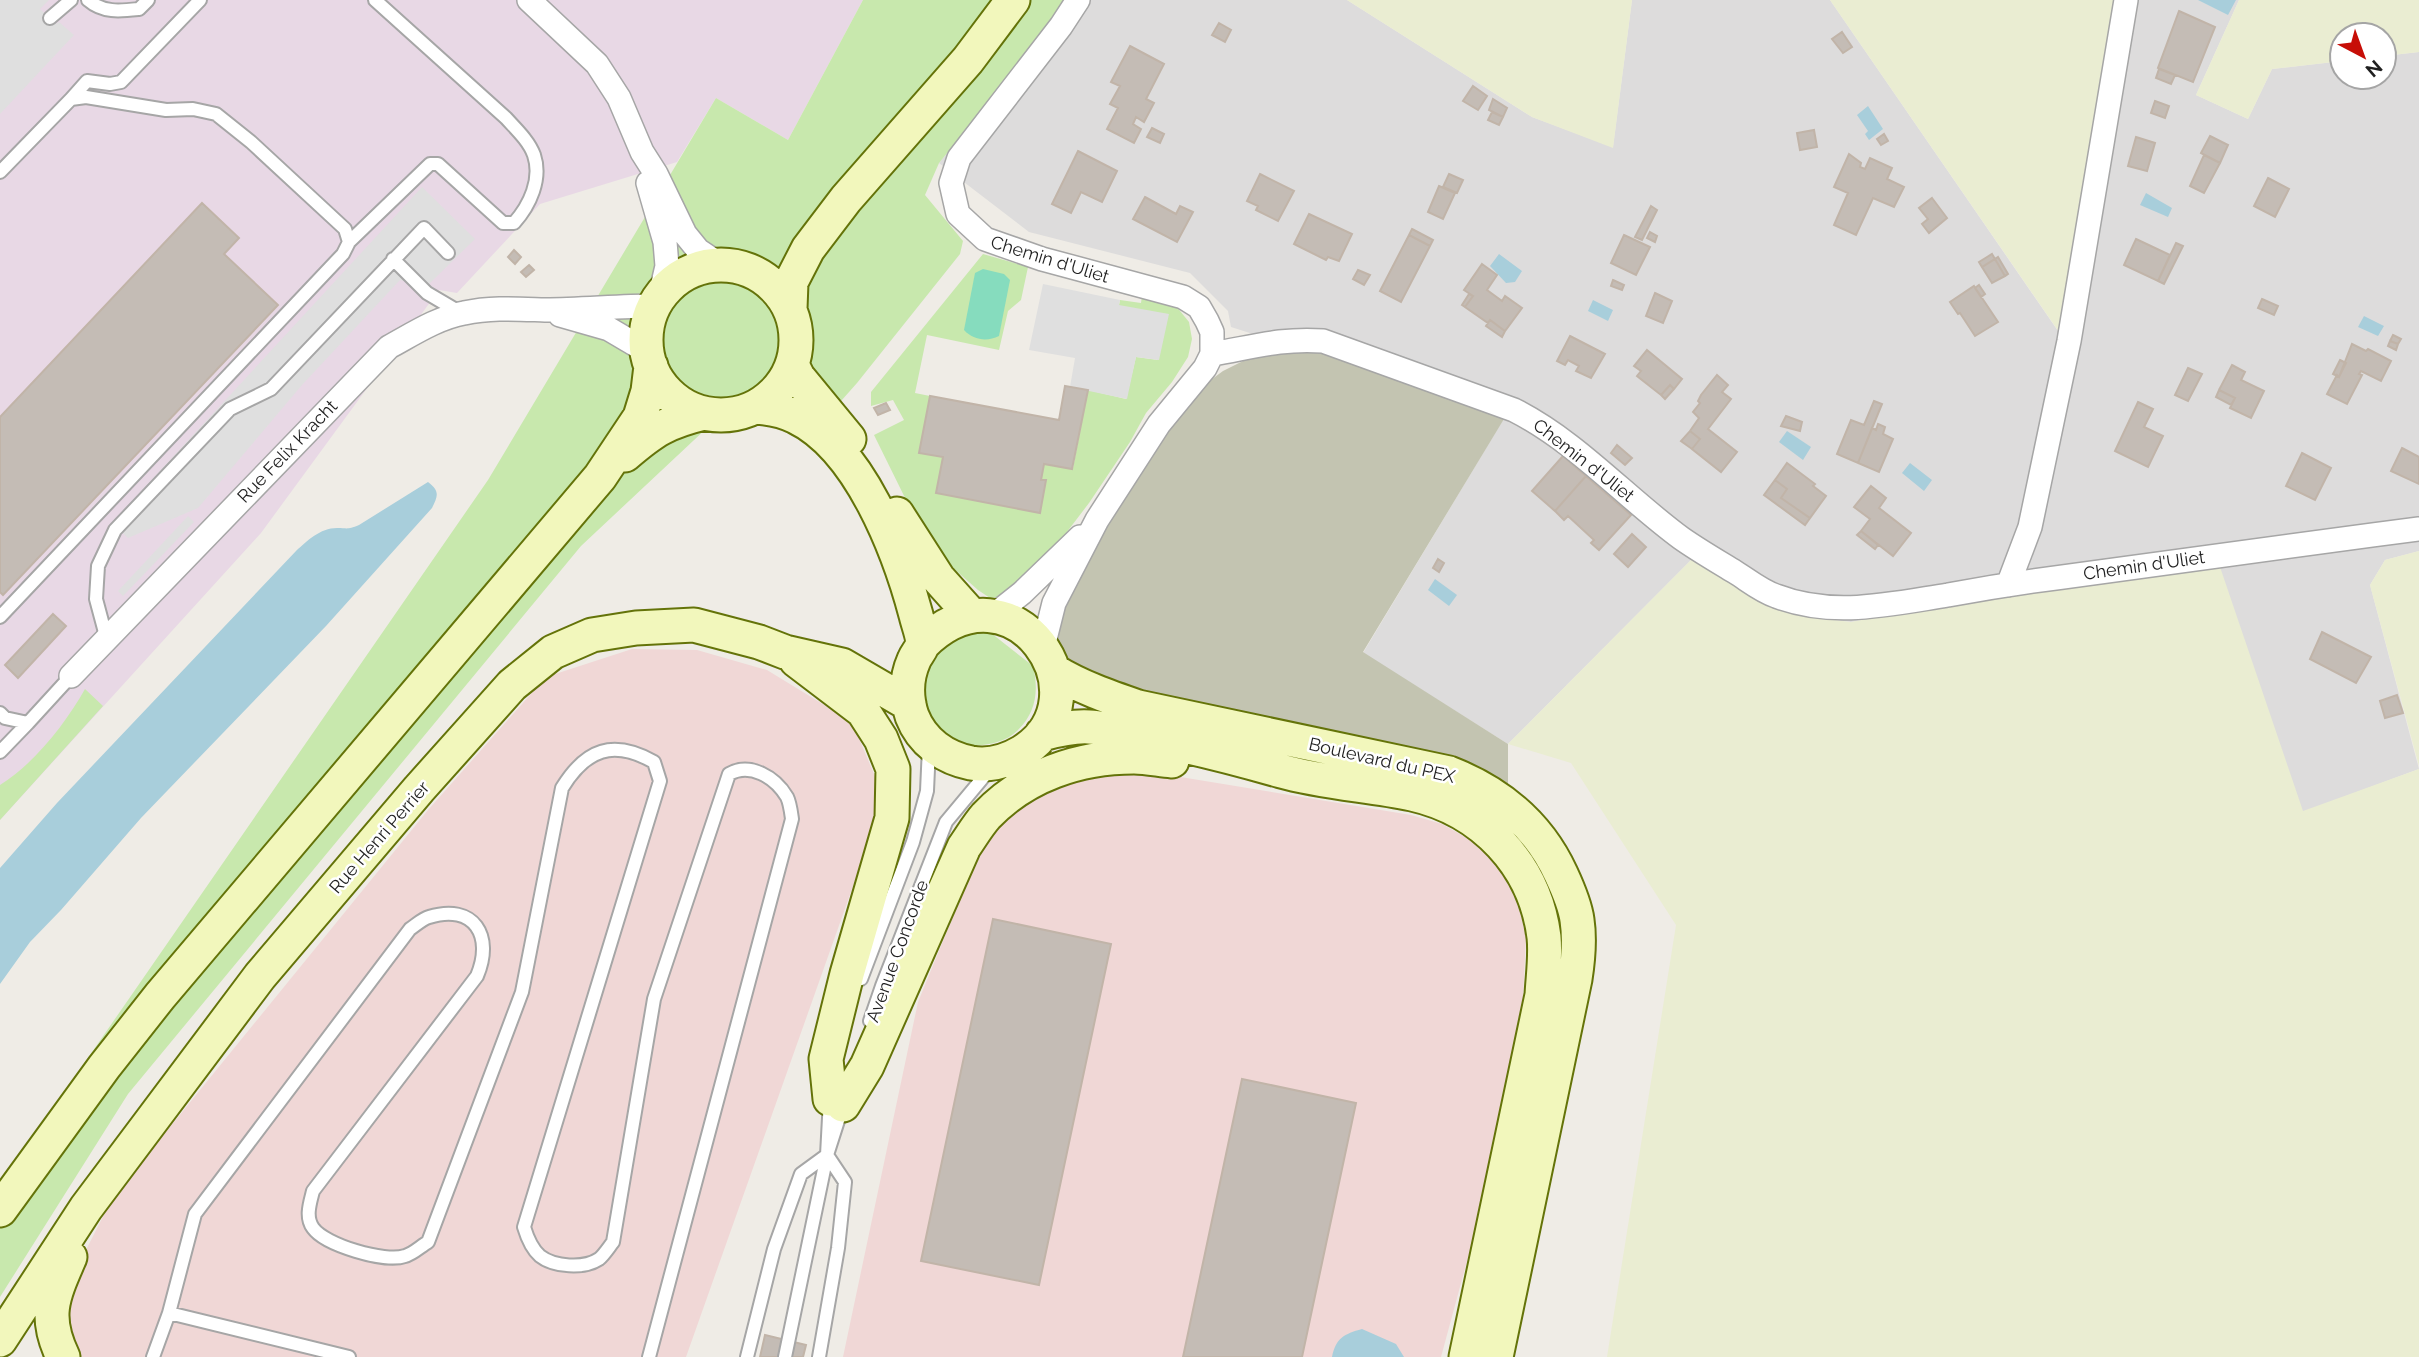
<svg xmlns="http://www.w3.org/2000/svg" width="2419" height="1357" font-family="Raleway,sans-serif">
  <style>
    .residential { fill: #dddcdc }
    .commercial { fill: #f0d7d6 }
    .industrial { fill: #e8d8e5 }
    .construction { fill: #c3c4b1 }
    .farmland { fill: #eaedd2 }
    .grass { fill: #c8e8ad }
    .pitch { fill: #86dcbe }
    .parking { fill: #dfdfdf }
    .water { fill: #a8cedb }
    .building { fill: #c4bcb5; stroke: #c1b4a8; stroke-width: 2 }
    .lines { fill: none; stroke-linecap: round; stroke-linejoin: round }
    .lane-casing { stroke: #a6a6a6; stroke-width: 16 }
    .street-casing { stroke: #a6a6a6; stroke-width: 26 }
    .secondary-casing { stroke: #647309; stroke-width: 37 }
    .lane { stroke: #fff; stroke-width: 12 }
    .street { stroke: #fff; stroke-width: 23 }
    .secondary { stroke: #f2f7bc; stroke-width: 33 }
    .labels { text-anchor: middle; dominant-baseline: central; stroke-width: 5; stroke-linejoin: round; paint-order: stroke }
    .street-label { font-size: 18px; fill: #1f1f1f; stroke: #fff }
  </style>
  <rect width="100%" height="100%" fill="#efece6"/>
  <path class="residential" d="M1069,0H1347L1532,117L1613,147L1632,0H1830L2058,331L2116,0H2239L2196,95L2248,119L2272,69L2342,61V77H2384V56L2419,52V551L2385,560L2370,585L2419,769L2303,812L2016,591L1851,622L1808,617L1768,603L1693,558L1508,744L1363,653L1506,415L1231,327L1228,311L1190,273L1029,232L939,163L1051,26Z"/>
  <path class="commercial" d="M632,649L697,650L767,670L852,722L877,781L875,824L686,1357H82L63,1335L67,1287L113,1197L428,810L546,677Z
    M1144,771L1411,815L1442,824L1474,842L1496,863L1518,901L1526,938L1523,997L1480,1213L1441,1357H843L918,1002L982,846L1016,810L1068,779Z"/>
  <path class="industrial" d="M0,0H863L788,140L716,98L677,162L540,204L457,293L439,290L261,533L0,820Z"/>
  <path class="construction" d="M1293,350L1326,352L1507,414L1363,652L1508,744V788L1161,701L1066,662L1059,649L1056,629L1063,601L1122,499L1174,420L1200,388L1223,371L1251,357Z"/>
  <path class="farmland" d="M1347,0H1632L1613,148L1532,117Z
    M1830,0H2116L2059,332Z
    M2239,0H2419V52L2384,56V35H2342V61L2272,69L2248,119L2196,95Z
    M2419,551V766L2370,585L2385,560Z
    M1693,558L1768,603L1808,617L1851,622L2016,591L2219,564L2303,811L2419,769V1357H1607L1676,925L1571,763L1508,744Z"/>
  <path class="grass" d="M863,0H1069L1051,26L939,163L925,195L963,241L960,254L857,383L810,436L780,423L709,426L581,546L128,1094L0,1297V1185L488,480L716,98L788,140Z
    M983,254L1028,267L1021,300L1008,311L999,350L927,335L915,393L930,396L919,453L943,457L937,493L1039,513L1045,480H1041L1044,464L1073,468L1088,390L1126,399L1136,357L1158,360L1119,305L1120,300L1141,303L1142,296L1176,306L1189,322L1192,339L1188,357L1172,382L1146,413L1130,442L1089,503L1057,545L1003,597L990,598L978,590L944,560L912,512L874,435L904,420L893,400L871,406V392Z
    M986,632L991,633L1033,666C1039,691 1036,712 1018,730C1010,738 1000,742 989,744C915,759 892,638 986,632Z
    M85,689L103,706L0,820V785C34,764 66,723 85,689Z"/>
  <path class="pitch" d="M983,269L1004,274L1010,280L999,336C987,342 973,340 964,330L975,273Z"/>
  <path class="parking" d="M0,0H49L40,9L56,24L59,22L74,35L0,114Z
    M422,187L475,239L429,284L418,285L400,280L302,385L198,508L128,538L112,523Z
    M1043,284L1120,300L1119,305L1169,314L1159,360L1136,357L1127,399L1070,387L1075,358L1029,350Z
    M188,516L194,522L123,596L118,591Z"/>
  <path class="water" d="M2198,0H2236L2228,15Z
    M1868,106L1883,129L1869,140L1865,134L1868,131L1857,115Z
    M2146,193L2172,208L2168,217L2140,205Z
    M1499,254L1522,271L1515,282L1506,283L1490,266Z
    M1593,300L1613,310L1608,321L1588,311Z
    M2364,316L2384,326L2378,336L2358,327Z
    M1787,431L1811,447L1803,460L1779,442Z
    M1910,463L1932,480L1924,491L1902,473Z
    M428,482C440,491 438,496 432,508L326,626L141,818L61,910L30,942L0,984V868L57,803L296,551C307,541 320,528 337,528C348,528 347,530 359,525Z
    M1435,579L1457,595L1449,606L1428,590Z
    M1362,1329L1396,1344L1404,1357H1332C1336,1338 1344,1334 1362,1329Z"/>
  <path class="building" d="M2179,11L2215,27L2193,82L2158,68Z
    M1219,23L1231,30L1225,42L1212,35Z
    M1842,32L1852,47L1843,53L1832,39Z
    M1130,46L1164,64L1146,99L1154,103L1144,122L1136,117L1133,124L1141,129L1134,143L1107,129L1118,108L1110,104L1120,86L1111,82Z
    M2159,69L2175,75L2171,84L2156,78Z
    M1473,86L1487,96L1478,110L1463,101Z
    M1493,99L1507,108L1503,117L1489,110Z
    M2155,101L2169,106L2165,118L2151,113Z
    M1492,112L1503,117L1499,125L1488,120Z
    M1152,128L1164,134L1160,143L1147,137Z
    M1814,130L1817,147L1800,150L1797,133Z
    M1884,134L1888,141L1881,145L1877,139Z
    M2210,136L2228,145L2220,163L2201,153Z
    M2136,137L2155,143L2147,171L2128,166Z
    M1078,151L1117,171L1102,202L1081,192L1071,213L1052,204Z
    M1849,154L1861,163L1860,167L1865,169L1870,158L1892,168L1887,179L1904,187L1894,207L1873,198L1856,235L1834,225L1848,193L1834,187Z
    M2204,155L2220,163L2204,193L2190,186Z
    M1260,174L1294,191L1278,221L1256,210L1258,206L1247,201Z
    M1449,174L1463,180L1457,193L1443,187Z
    M2268,178L2289,189L2275,217L2254,206Z
    M1439,186L1455,193L1443,219L1428,212Z
    M1145,197L1176,214L1180,206L1193,212L1177,242L1133,219Z
    M1932,198L1947,218L1929,233L1922,224L1928,219L1919,208Z
    M202,203L239,238L224,254L278,305L3,595L0,592V417Z
    M1651,206L1657,210L1642,240L1635,237Z
    M1309,214L1352,234L1339,261L1328,257L1326,260L1294,244Z
    M1412,229L1433,240L1430,246L1409,235Z
    M1650,232L1657,236L1655,242L1647,238Z
    M1409,235L1430,246L1401,302L1380,291Z
    M1624,235L1650,247L1636,275L1611,263Z
    M2136,239L2170,255L2158,281L2124,265Z
    M2176,243L2183,246L2164,284L2158,281Z
    M514,250L521,257L515,264L508,257Z
    M1992,254L1995,259L1982,267L1979,262Z
    M1998,257L2008,274L2005,276L1995,259Z
    M1995,259L2005,276L1992,283L1982,267Z
    M1482,264L1497,275L1487,290L1502,301L1505,296L1522,308L1505,331L1490,320L1488,323L1465,307L1473,296L1464,290Z
    M529,265L534,270L526,277L521,272Z
    M1358,270L1370,275L1364,285L1353,279Z
    M1613,280L1624,285L1622,290L1611,286Z
    M1979,285L1985,294L1981,297L1975,288Z
    M1974,286L1998,322L1975,336L1960,313L1958,314L1950,302Z
    M1655,293L1672,301L1663,323L1646,316Z
    M1469,294L1473,296L1465,307L1462,305Z
    M2262,299L2278,306L2274,315L2258,308Z
    M1490,320L1505,331L1502,337L1486,326Z
    M2393,335L2401,339L2398,344L2390,341Z
    M1570,336L1605,354L1591,378L1576,371L1579,366L1568,360L1565,365L1557,361Z
    M2390,341L2398,344L2396,350L2388,346Z
    M2352,344L2366,351L2368,349L2391,361L2381,381L2361,371L2359,374L2362,375L2347,404L2327,394L2337,375L2339,377Z
    M1647,350L1682,379L1674,389L1670,385L1661,395L1637,376L1641,371L1634,366Z
    M2340,360L2346,363L2339,377L2333,374Z
    M2232,365L2245,372L2241,380L2264,391L2251,418L2230,408L2235,398L2219,390Z
    M2188,368L2202,374L2188,401L2175,395Z
    M1717,375L1728,385L1722,392L1731,399L1708,429L1737,452L1721,472L1692,449L1700,439L1690,431L1699,418L1693,412L1700,403L1698,401L1701,395Z
    M1670,385L1674,389L1665,399L1661,395Z
    M1065,386L1088,390L1072,469L1044,464L1041,480H1046L1040,513L936,493L943,457L919,453L930,396L1059,420Z
    M2219,390L2235,398L2231,405L2216,397Z
    M1874,401L1882,404L1858,463L1837,454L1851,420L1864,425Z
    M2138,402L2153,409L2144,427L2163,436L2148,467L2115,451Z
    M886,403L890,410L878,415L874,408Z
    M1786,416L1802,422L1800,431L1781,426Z
    M1878,424L1885,427L1883,434L1893,439L1879,472L1858,463L1872,428L1876,430Z
    M1690,431L1700,439L1692,449L1681,441Z
    M1617,445L1632,458L1625,465L1611,453Z
    M2402,448L2419,457V484L2391,471Z
    M2302,453L2331,468L2315,500L2286,486Z
    M1563,456L1586,476L1555,511L1532,491Z
    M1787,463L1815,484L1813,486L1826,496L1810,518L1781,498L1787,489L1775,480Z
    M1586,476L1631,515L1599,550L1591,543L1594,540L1568,516L1564,520L1555,511Z
    M1775,480L1787,489L1781,498L1810,518L1805,525L1764,495Z
    M1871,486L1886,498L1879,508L1911,533L1893,556L1861,531L1870,519L1854,507Z
    M1861,531L1878,545L1875,549L1857,535Z
    M1632,534L1646,547L1628,567L1614,554Z
    M1438,559L1444,563L1439,572L1433,568Z
    M53,614L66,626L18,678L5,665Z
    M2322,632L2371,657L2356,683L2310,659Z
    M2397,695L2403,713L2385,718L2380,701Z
    M993,919L1111,944L1039,1285L921,1261Z
    M1242,1079L1356,1103L1302,1357H1183Z
    M765,1335L806,1345L803,1357H760Z"/>
  <g class="lines">
    <g class="lane-casing">
      <path id="lane" d="M88,0C103,13 120,11 139,9L148,0
        M50,18L71,0
        M71,99L87,81L110,84L121,82L200,0
        M0,172L71,99L86,97L166,110L193,109L216,114L251,142L345,229L349,242L343,254L0,617
        M349,242L430,164H438L503,223H514C530,205 542,179 534,155C529,141 516,129 506,118L375,0
        M393,259L427,293L461,313
        M107,640L96,599L98,566L115,530L230,409L271,389L424,228L448,253
        M0,713L5,718L28,723L71,676
        M0,752L28,723
        M861,979L913,842L927,791L929,747
        M870,1021L882,986L946,822L991,768
        M169,1313L349,1357
        M153,1357L169,1313L195,1214L410,929C416,925 422,919 429,917C474,903 494,936 477,976L313,1191C310,1203 305,1217 313,1228C325,1245 385,1263 405,1256C413,1254 421,1246 428,1242L522,992L562,788C586,749 613,739 654,762L660,781L524,1227C527,1237 532,1249 540,1256C554,1267 584,1269 599,1259C604,1255 609,1247 613,1242L654,999L729,774C750,762 775,777 787,797C790,803 791,812 792,819L649,1357
        M747,1357L774,1249L801,1174L827,1155
        M785,1357L827,1155L843,1105
        M819,1357L838,1248L845,1182L827,1155L830,1099"/>
    </g>
    <g class="street-casing">
      <path id="street" d="M529,0L597,64L619,98L642,152L656,174L685,234L698,250L719,264
        M648,183L665,242L667,266L660,296
        M560,315L609,329L648,352
        M1212,354C1253,347 1281,338 1323,341L1514,410C1577,442 1624,496 1681,538C1698,550 1717,561 1735,572C1748,580 1761,591 1776,596C1833,618 1890,604 1948,595C1986,588 2024,582 2063,577C2181,560 2300,544 2419,529
        M2008,585L2030,527L2069,341L2126,0
        M993,616L1022,593L1080,537
        M1043,647L1054,603L1097,520L1159,424L1205,368L1212,354V332L1207,321L1199,307L1183,297L1042,259L985,239L958,214L951,183L959,158L1061,26L1078,0
        M71,676L389,347C413,334 437,318 464,313C491,307 517,309 545,310C581,310 618,306 654,306"/>
    </g>
    <g class="secondary-casing">
      <path id="secondary" d="M646 340a75 75 0 1 1 150 0a75 75 0 1 1-150 0Z
        M790,309L791,282L808,249L846,199L968,60L1013,0
        M792,365L798,377L849,439
        M756,407C770,408 783,410 796,417C860,448 899,551 916,615C918,624 924,638 922,646C920,651 916,655 914,660C906,678 906,698 912,716C922,742 945,758 971,763C989,766 1007,761 1022,752C1110,697 1013,555 923,644
        M625,455C654,430 667,422 704,413
        M897,514L938,578L972,616
        M796,660L863,711L881,739L893,769L892,818L847,974L826,1059L830,1099
        M1054,671C1080,687 1109,697 1138,707L1449,773C1500,793 1538,824 1561,874C1568,889 1575,905 1577,920C1580,940 1578,960 1575,979L1496,1357
        M1042,734C1057,730 1073,726 1089,727C1108,728 1128,734 1147,738C1192,747 1236,758 1281,771C1323,783 1369,785 1412,794C1483,810 1535,865 1544,937C1546,956 1543,976 1542,995L1466,1357
        M843,1105L867,1066L964,847C971,837 978,825 986,816C1025,775 1079,757 1134,757C1146,757 1160,760 1172,761
        M0,1210L104,1067L160,996L600,477L640,417L648,391L651,366
        M0,1340L86,1208L260,976L419,789L512,685L553,652L592,635L636,628L694,625L759,642L785,652L842,665L909,704
        M63,1357C43,1316 53,1296 70,1257"/>
    </g>
    <use href="#lane" class="lane"/>
    <use href="#street" class="street"/>
    <use href="#secondary" class="secondary"/>
  </g>
  <g class="labels">
    <g class="street-label">
      <text transform="translate(1050 259) rotate(17)">Chemin d'Uliet</text>
      <text transform="translate(287 451) rotate(-46)">Rue Felix Kracht</text>
      <text transform="translate(1584 460) rotate(38)">Chemin d'Uliet</text>
      <text transform="translate(2144 565) rotate(-8)">Chemin d'Uliet</text>
      <text transform="translate(1382 760) rotate(13)">Boulevard du PEX</text>
      <text transform="translate(379 837) rotate(-49)">Rue Henri Perrier</text>
      <text transform="translate(897 951) rotate(-70)">Avenue Concorde</text>
    </g>
  </g>
  <g transform="translate(2363 56) rotate(139)"><circle r="33" fill="#ffffff" stroke="#a5a5a5" stroke-width="2"/>
  <path d="M0-5L12 26L0 18L-12 26Z" fill="#c70e07"/>
  <text y="-10" font-size="19" font-weight="bold" text-anchor="middle" fill="#1f1f1f">N</text>
  </g>
</svg>
